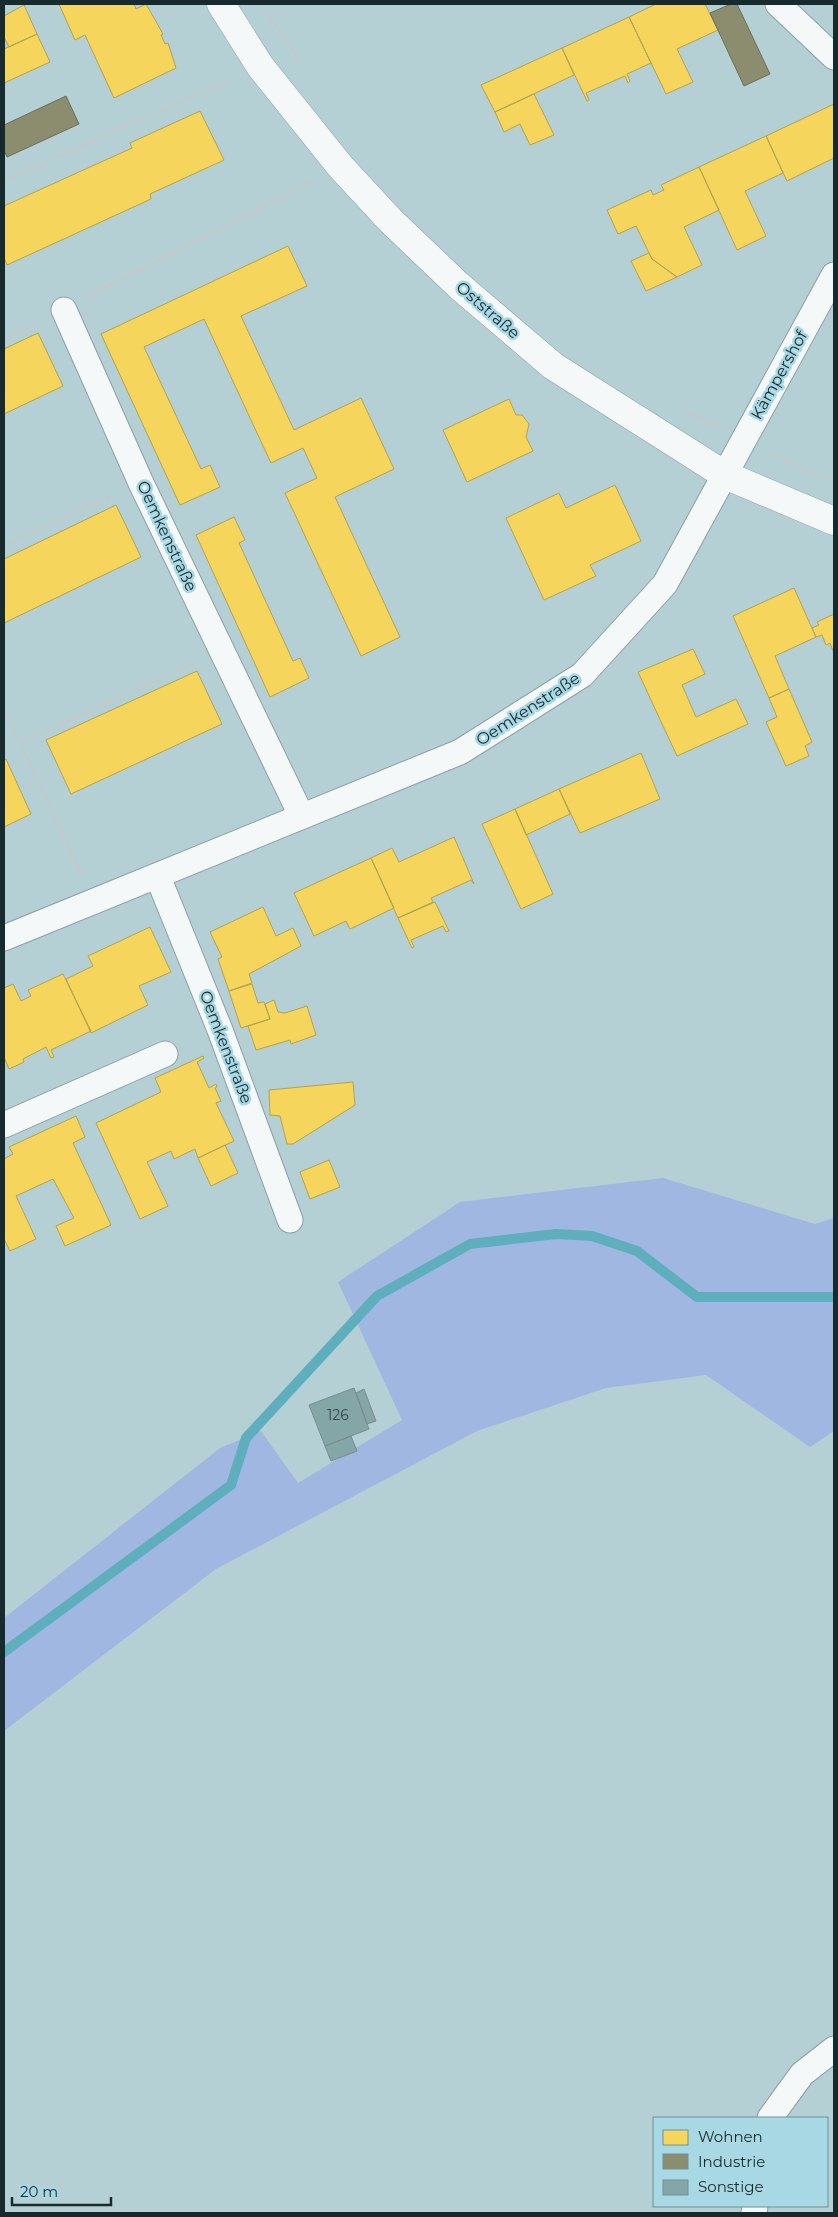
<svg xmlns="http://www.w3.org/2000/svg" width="838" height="2217" font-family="Montserrat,sans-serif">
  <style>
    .green { fill: #a0b7e2 }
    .homes { fill: #f6d55c; stroke: #b3a24e }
    .industry { fill: #8c8c6e; stroke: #696f5b }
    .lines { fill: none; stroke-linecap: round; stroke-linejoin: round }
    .stream { stroke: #5faebe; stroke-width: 10 }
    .building { fill: #84a6a7; stroke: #778d8f }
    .minor-casing { stroke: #8ba0a4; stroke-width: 27 }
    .tertiary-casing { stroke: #8ba0a4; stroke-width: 29 }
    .path { stroke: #c2c9cb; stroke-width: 3; stroke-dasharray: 5 2.5; stroke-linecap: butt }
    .minor { stroke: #f4f8f9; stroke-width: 25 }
    .tertiary { stroke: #f4f8f9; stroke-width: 28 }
    .labels { text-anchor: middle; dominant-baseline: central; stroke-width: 5; stroke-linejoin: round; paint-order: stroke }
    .number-label { font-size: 14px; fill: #32494c }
    .street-label { font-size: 16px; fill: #172a2e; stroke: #a7d8e3 }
  </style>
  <rect width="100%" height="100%" fill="#b4d0d5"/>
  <path class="green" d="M663,1178L815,1224L834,1218V1431L810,1447L706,1375L606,1388L477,1431L216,1569L4,1731V1618L220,1448L261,1431L298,1483L402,1420L338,1282L460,1202Z"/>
  <path class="homes" d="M59,4H134L136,9L146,4L163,34L161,35L165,44L168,43L176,68L114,98L85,35L75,40Z
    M656,4H705L718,30L677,49L693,82L666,94L629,17Z
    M24,5L37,34L9,47L4,37V16Z
    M629,17L651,63L627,74L630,81L628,83L625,76L586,93L589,100L587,101L562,48Z
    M37,34L50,62L4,83V49Z
    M562,48L574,75L495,112L481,85Z
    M534,94L554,135L530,145L520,124L504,132L495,112Z
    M834,104V158L787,181L766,136Z
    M200,111L224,160L150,194L151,199L7,265L4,258V206L132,148L130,143Z
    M766,136L783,173L745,191L766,236L737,250L699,167Z
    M699,167L719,210L684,227L702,265L677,277L652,259L636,226L618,234L607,210L651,190L653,195L664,190L661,185Z
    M288,246L307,286L241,316L294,430L361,398L394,469L335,497L400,637L361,656L285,493L317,478L303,448L271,463L204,319L144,347L201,469L210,465L220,487L180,505L101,334Z
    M649,253L652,259L677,277L646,291L631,261Z
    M38,333L63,386L4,414V349Z
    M509,399L516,415H522L529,424L526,437L533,451L467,482L443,430Z
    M615,485L641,541L590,565L596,576L544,600L506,518L559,493L566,508Z
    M116,505L141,557L4,623V559Z
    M234,517L245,540L239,543L293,661L300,658L309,678L270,697L196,535Z
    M794,588L816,637L775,656L789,689L769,698L733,616Z
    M834,614V651H833L830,643L826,645L822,635L816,637L812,628L819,625L817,622Z
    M693,649L705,674L682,685L696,717L736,699L748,724L677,756L638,672Z
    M197,671L222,724L71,794L46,740Z
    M789,689L812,742L805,746L809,756L786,766L766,722L777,717L769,698Z
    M641,753L660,799L580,833L559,789Z
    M6,759L31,814L4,827V760Z
    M559,789L570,814L526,835L515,809Z
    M515,809L553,894L521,909L482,824Z
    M454,837L474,884L471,880L431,898L433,902L398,918L371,858L392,848L399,862Z
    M371,858L394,908L350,929L346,921L314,936L294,893Z
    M435,902L449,931L446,932L443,926L411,940L414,947L412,948L398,918Z
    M263,907L276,936L293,928L301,946L249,974L252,983L229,991L218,959L222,957L210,932Z
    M150,927L171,972L139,986L148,1005L91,1033L66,979L93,966L88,956Z
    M63,974L91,1031L51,1050L54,1057L51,1058L46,1047L23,1059L24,1062L9,1069L4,1057V988L13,984L21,1001L31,996L28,990Z
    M252,984L258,1003L264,1002L270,1019L241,1028L229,991Z
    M274,1000L278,1012L285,1013L307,1006L316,1035L291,1044L290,1040L256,1050L248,1026L270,1019L265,1004Z
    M203,1056L204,1058L197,1062L209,1088L216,1084L217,1087L215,1088L221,1101L216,1103L234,1141L198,1158L195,1149L174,1159L171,1151L147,1162L168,1206L140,1219L96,1123L161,1092L155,1078Z
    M353,1082L355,1105L293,1144H287L280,1116L270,1115L269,1090Z
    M76,1116L85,1137L73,1143L111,1225L65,1246L56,1226L74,1218L53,1179L16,1196L36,1239L10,1251L4,1239V1159L13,1154L9,1147Z
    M225,1145L238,1173L211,1186L198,1158Z
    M329,1160L340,1187L310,1199L300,1172Z"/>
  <path class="industry" d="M731,4H737L770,74L744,86L710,13Z
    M66,96L79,124L7,157L4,150V125Z"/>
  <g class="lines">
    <path class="stream" d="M4,1652L231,1485L246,1438L377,1296L470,1244L556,1234L592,1236L637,1251L697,1297H834"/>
  </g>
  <path class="building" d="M354,1388L369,1429L325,1446L309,1405Z
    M364,1389L376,1421L367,1424L356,1393Z
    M351,1436L357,1451L331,1461L325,1446Z"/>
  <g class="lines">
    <g class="minor-casing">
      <path id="minor" d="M778,4L834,57
        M64,310L141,483L301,815
        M158,877L220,1030L290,1220
        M4,938L460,752L582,675L665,584L834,275
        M4,1125L165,1054
        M770,2118L802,2074L834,2049
        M754,2213L755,2206"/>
    </g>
    <g class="tertiary-casing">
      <path id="tertiary" d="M221,4L260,66L340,166L390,220L458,285L553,366L725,475L834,521"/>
    </g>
    <path class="path" d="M262,4L301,64
      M4,181L231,79
      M89,296L312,181
      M4,339L37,323
      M686,411L718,427
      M771,453L834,482
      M4,546L113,495
      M4,708L82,875
      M19,743L196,663"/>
    <use href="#minor" class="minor"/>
    <use href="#tertiary" class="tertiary"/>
  </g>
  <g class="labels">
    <g class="number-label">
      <text x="338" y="1415">126</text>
    </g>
    <g class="street-label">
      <text transform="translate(488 310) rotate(41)">Oststraße</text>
      <text transform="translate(779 375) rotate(-61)">Kämpershof</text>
      <text transform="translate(167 536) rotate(65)">Oemkenstraße</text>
      <text transform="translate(528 709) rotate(-33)">Oemkenstraße</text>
      <text transform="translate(226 1047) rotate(69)">Oemkenstraße</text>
    </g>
  </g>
  <rect width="838" height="2217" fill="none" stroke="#172a2e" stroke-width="10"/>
  <rect x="653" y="2117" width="175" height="90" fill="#a7d8e3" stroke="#6d929b"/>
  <rect x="663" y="2130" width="25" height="15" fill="#f6d55c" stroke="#6d929b"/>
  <text x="698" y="2142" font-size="15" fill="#172a2e">Wohnen</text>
  <rect x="663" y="2154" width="25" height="15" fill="#8c8c6e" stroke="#6d929b"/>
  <text x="698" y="2167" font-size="15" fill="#172a2e">Industrie</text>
  <rect x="663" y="2180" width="25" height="15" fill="#84a6a7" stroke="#6d929b"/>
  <text x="698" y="2192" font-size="15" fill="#172a2e">Sonstige</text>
  <path d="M12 2197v8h99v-8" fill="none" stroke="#172a2e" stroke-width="2.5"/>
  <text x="20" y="2197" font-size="15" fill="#172a2e" stroke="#a7d8e3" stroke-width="4" paint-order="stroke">20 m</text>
</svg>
